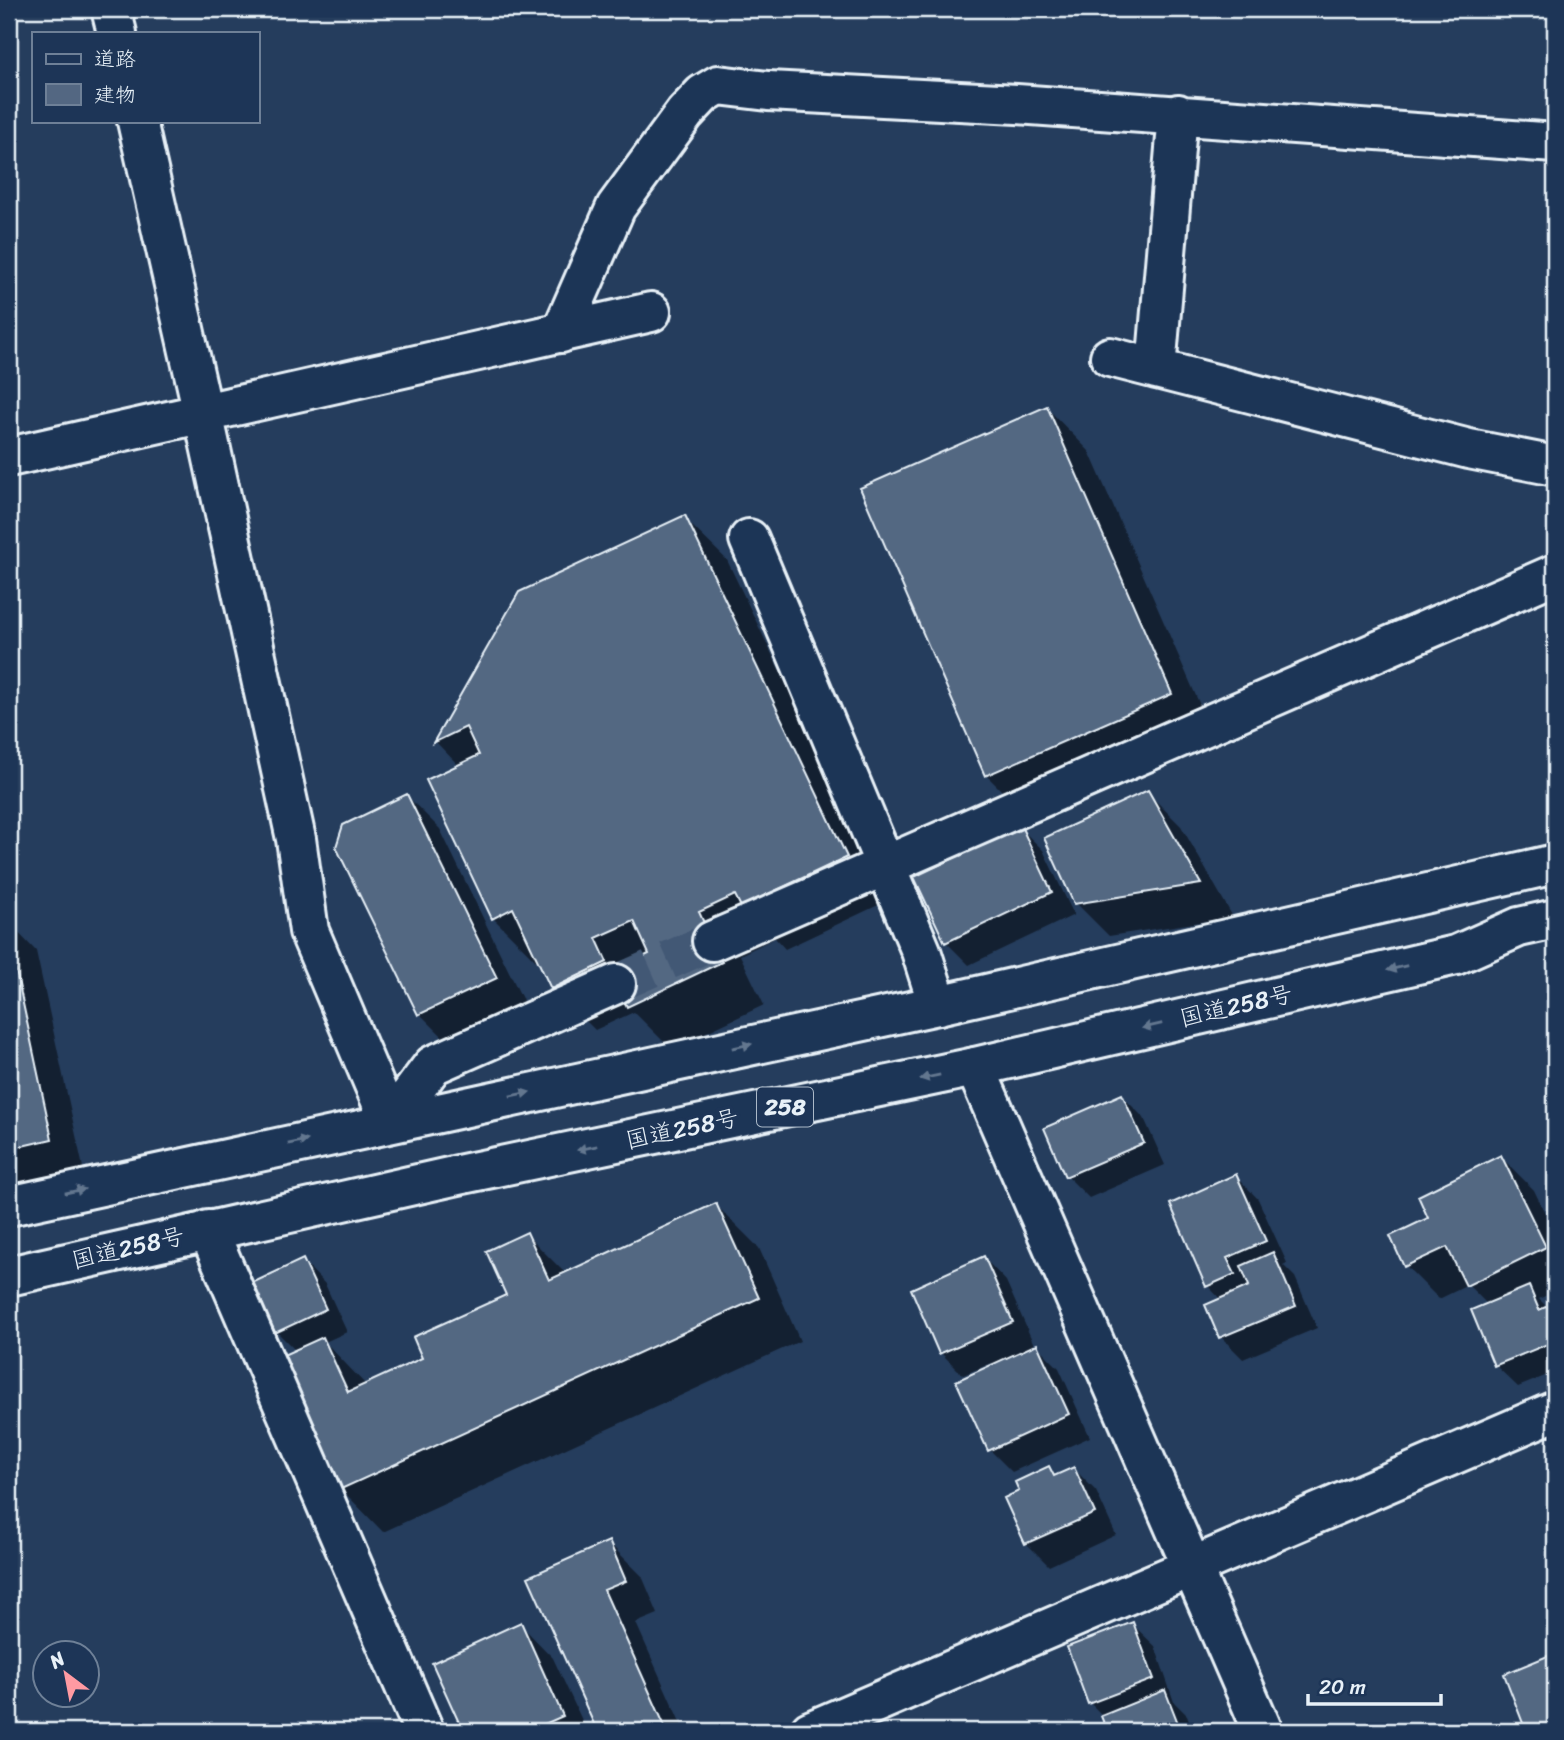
<svg xmlns="http://www.w3.org/2000/svg" width="1564" height="1740" font-family="Sriracha,'Klee One',sans-serif">
  <style>
    .shadow { fill: #0007 }
    .building { fill: #536782; stroke: #e8f1f8; stroke-width: 2 }
    .lines { fill: none; stroke-linecap: round; stroke-linejoin: round }
    .minor-tunnel { stroke: #425874; stroke-width: 38; stroke-dasharray: 38 19; stroke-linecap: butt }
    .minor-casing { stroke: #e8f1f8; stroke-width: 44 }
    .trunk-casing { stroke: #e8f1f8; stroke-width: 44 }
    .minor { stroke: #1d3557; stroke-width: 38 }
    .trunk { stroke: #1d3557; stroke-width: 38 }
    .oneway { fill: #64778f }
    .labels { text-anchor: middle; dominant-baseline: central; stroke-width: 7; stroke-linejoin: round; paint-order: stroke }
    .shield { fill: #1d3557; stroke: #abb9c8; stroke-width: 2 }
    .shield-label { font-size: 23px; font-weight: bold; fill: #e8f1f8 }
    .street-label { font-size: 24px; fill: #e8f1f8; stroke: #1d3557 }
  </style>
  <rect width="100%" height="100%" fill="#253d5d"/>
  <filter id="ink" filterUnits="userSpaceOnUse"><feTurbulence type="fractalNoise" baseFrequency=".0143" numOctaves="2"/><feDisplacementMap in="SourceGraphic" scale="14" xChannelSelector="R" yChannelSelector="G"/><feConvolveMatrix kernelMatrix="1 2 1 2 8 2 1 2 1" color-interpolation-filters="sRGB"/></filter>
  <g filter="url(#ink)">
    <path class="shadow" d="M1047,408L1089,451L1214,737L1029,818L986,775Z
      M684,518L727,560L889,900L785,949L775,938L740,955L764,1005L671,1049L634,1012L595,1030L553,988L539,959L536,961L493,918L459,766L436,742L520,594Z
      M1147,792L1181,826L1233,917L1109,936L1076,903Z
      M407,796L440,829L528,1011L453,1047L420,1014L338,847Z
      M1020,828L1043,850L1074,915L969,965L946,942Z
      M9,923L36,951L84,1172L9,1189Z
      M1122,1096L1144,1118L1165,1165L1089,1198L1067,1176Z
      M1501,1157L1534,1190L1555,1234V1291L1539,1299L1548,1308L1555,1305V1372L1518,1387L1495,1365L1488,1305L1468,1285L1439,1299L1406,1266L1431,1218Z
      M1236,1176L1258,1199L1287,1263L1283,1265L1295,1277L1317,1328L1243,1359L1221,1337V1300L1208,1286Z
      M716,1205L759,1248L800,1341L383,1532L341,1489L296,1351L277,1332L303,1261L325,1284L347,1332L325,1342L367,1386L425,1359L508,1296L526,1234L566,1274Z
      M984,1258L1006,1281L1035,1347L1037,1346L1059,1368L1090,1437L1012,1472L990,1450L992,1363L963,1375L941,1353Z
      M1048,1468L1057,1476L1074,1469L1096,1491L1116,1535L1049,1566L1026,1543L1021,1492Z
      M609,1543L642,1576L658,1614L636,1623L684,1731H599L530,1578Z
      M520,1624L553,1658L587,1731H456L463,1728Z
      M1132,1624L1155,1646L1174,1702L1187,1715L1193,1731H1109L1102,1715L1090,1703Z
      M1550,1657L1555,1662V1731H1528L1506,1675Z"/>
    <path class="building" d="M1047,406L1172,694L985,776L860,488Z
      M685,515L847,857L741,907L735,895L699,912L722,962L627,1007L611,972L649,954L634,921L596,938L607,962L551,989L513,908L492,919L426,780L479,755L466,727L433,743L519,592Z
      M1148,790L1201,884L1074,904L1044,838Z
      M407,794L497,978L418,1015L336,847L343,825Z
      M1021,826L1052,892L945,943L914,877Z
      M9,938L52,1139L9,1149Z
      M1122,1094L1144,1143L1065,1177L1044,1128Z
      M1501,1155L1546,1247L1466,1286L1447,1247L1404,1267L1390,1236L1428,1218L1418,1196Z
      M1236,1174L1266,1241L1227,1258L1235,1274L1206,1287L1170,1204Z
      M716,1203L759,1298L339,1490L279,1357L323,1337L348,1392L422,1358L413,1337L506,1295L486,1251L527,1232L549,1280Z
      M1273,1252L1296,1306L1219,1338L1205,1305L1249,1286L1241,1266Z
      M984,1256L1013,1322L939,1354L911,1289Z
      M303,1259L326,1309L275,1333L252,1283Z
      M1529,1286L1539,1310L1555,1303V1341L1494,1366L1471,1310Z
      M1037,1344L1069,1414L988,1451L956,1381Z
      M1049,1466L1054,1476L1074,1467L1095,1513L1025,1544L1004,1498L1019,1491L1015,1482Z
      M609,1541L626,1581L604,1590L667,1731H597L528,1577Z
      M521,1622L563,1716L529,1731H452L461,1727L432,1663Z
      M1133,1622L1154,1679L1088,1704L1067,1647Z
      M1550,1655L1555,1668V1731H1526L1504,1674Z
      M1165,1690L1181,1731H1107L1101,1716Z"/>
    <g class="lines">
      <path class="minor-tunnel" d="M616,984L712,941"/>
      <g class="minor-casing">
        <path id="minor" d="M111,9L117,33
          M137,121L203,413L296,839L309,931L390,1122
          M561,333L616,207L685,113L703,94L718,85L768,91L1017,104L1555,143
          M1110,357L1469,449L1555,466
          M1156,369L1178,114
          M9,457L651,312
          M749,539L921,951L938,1005
          M712,941L1555,574
          M975,1067L1263,1731
          M390,1122L433,1065L616,984
          M208,1230L424,1731
          M810,1731L1555,1411"/>
      </g>
      <g class="trunk-casing">
        <path id="trunk" d="M9,1206L938,1005L1555,864
          M9,1276L458,1175L975,1067L1456,955L1519,927L1555,919"/>
      </g>
      <use href="#minor" class="minor"/>
      <use href="#trunk" class="trunk"/>
    </g>
    <defs><path id="oneway-solid" d="M-6-.8H1V-3.2L6.5 0L1 3.2V.8H-6Z" transform="scale(1.75)"/></defs>
    <g class="oneway">
      <use href="#oneway-solid" transform="translate(1397 968) rotate(167)"/>
      <use href="#oneway-solid" transform="translate(1152 1026) rotate(167)"/>
      <use href="#oneway-solid" transform="translate(742 1046) rotate(-12)"/>
      <use href="#oneway-solid" transform="translate(930 1077) rotate(168)"/>
      <use href="#oneway-solid" transform="translate(520 1094) rotate(-12)"/>
      <use href="#oneway-solid" transform="translate(298 1142) rotate(-12)"/>
      <use href="#oneway-solid" transform="translate(587 1148) rotate(168)"/>
      <use href="#oneway-solid" transform="translate(75 1191) rotate(-12)"/>
    </g>
  </g>
  <g class="labels">
    <rect class="shield" x="757" y="1087.5" width="56" height="39" rx="5"/>
    <g class="shield-label">
      <text x="785" y="1107">258</text>
    </g>
    <g class="street-label">
      <text transform="translate(1236 1006) rotate(-13)">国道258号</text>
      <text transform="translate(682 1129) rotate(-12)">国道258号</text>
      <text transform="translate(128 1248) rotate(-13)">国道258号</text>
    </g>
  </g>
  <rect width="1564" height="1740" fill="none" stroke="#1d3557" stroke-width="35"/>
  <rect x="18" y="18" width="1529" height="1705" fill="none" stroke="#e8f1f8" stroke-width="2.5" filter="url(#ink)"/>
  <rect x="32" y="32" width="228" height="91" fill="#1d3557" stroke="#6e8097" stroke-width="2"/>
  <rect x="46" y="54" width="35" height="10" fill="#1d3557" stroke="#6e8097" stroke-width="2"/>
  <text x="94" y="66" font-size="21" fill="#e8f1f8">道路</text>
  <rect x="46" y="84" width="35" height="21" fill="#536782" stroke="#6e8097" stroke-width="2"/>
  <text x="94" y="102" font-size="21" fill="#e8f1f8">建物</text>
  <g transform="translate(66 1674) rotate(328)"><circle r="33" fill="#1d3557" stroke="#6e8097" stroke-width="2"/>
  <path d="M0-5L12 26L0 18L-12 26Z" fill="#ff9aa2"/>
  <text y="-10" font-size="19" font-weight="bold" text-anchor="middle" fill="#e8f1f8">N</text>
  </g>
  <path d="M1308 1694v10h133v-10" fill="none" stroke="#e8f1f8" stroke-width="3.5"/>
  <text x="1319" y="1694" font-size="21" fill="#e8f1f8" stroke="#1d3557" stroke-width="5" paint-order="stroke">20 m</text>
</svg>
